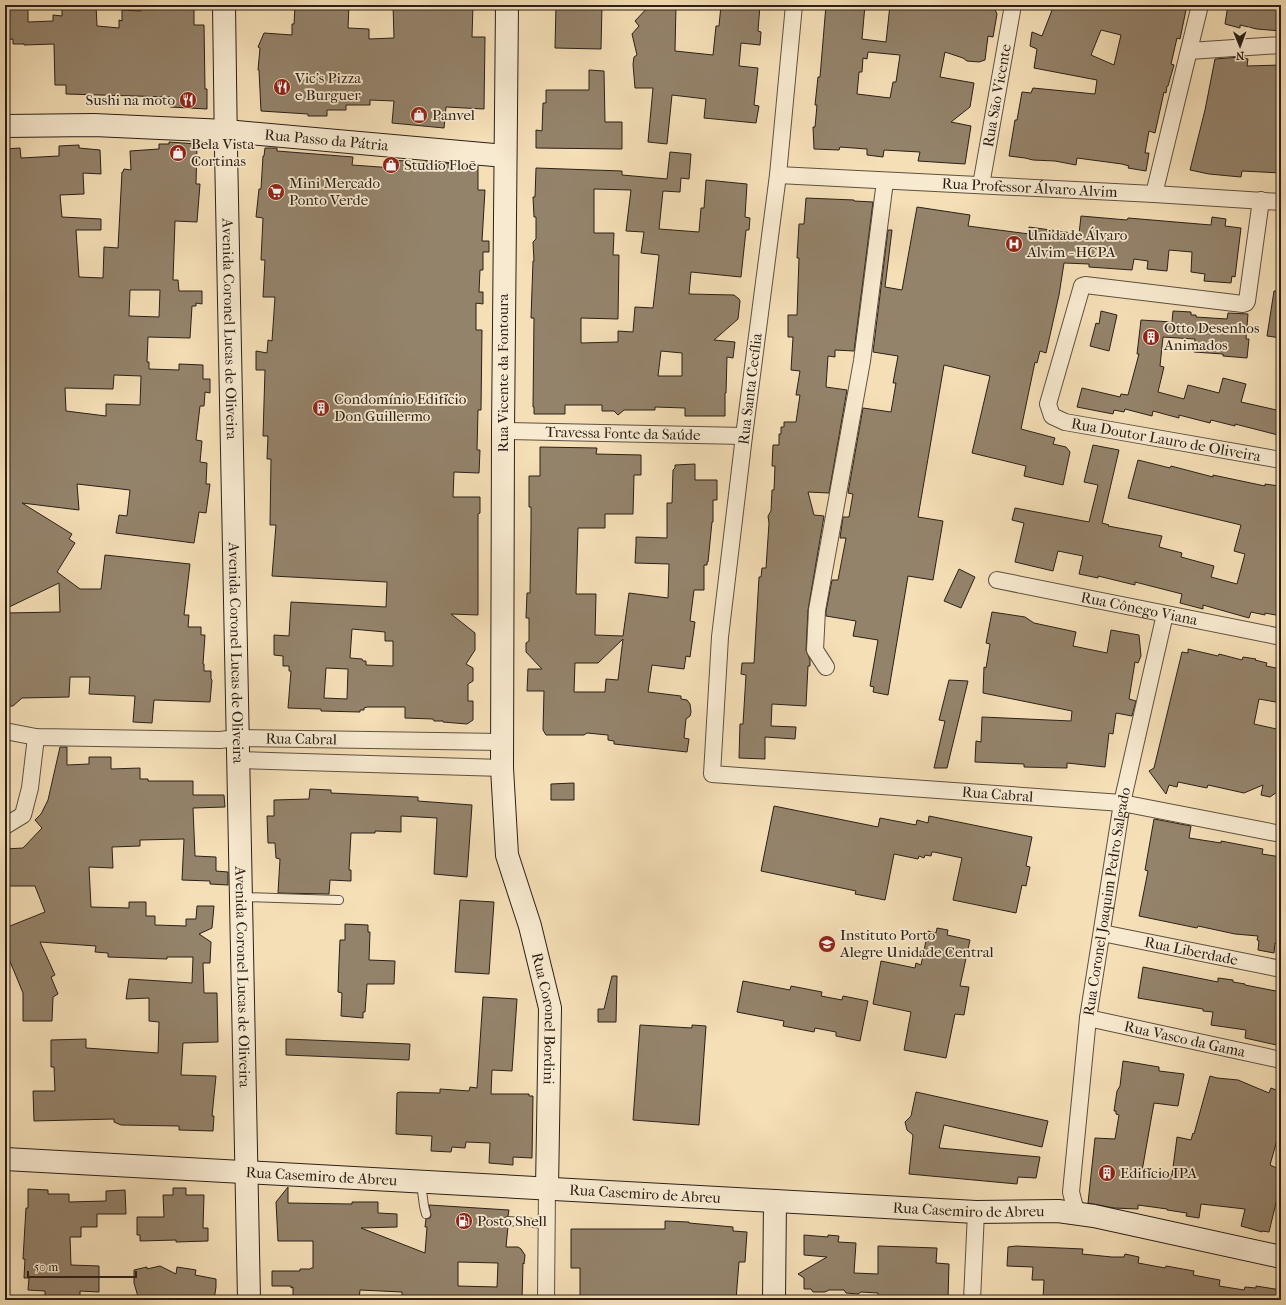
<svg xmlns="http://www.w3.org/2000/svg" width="1286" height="1305" font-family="'IM FELL French Canon',serif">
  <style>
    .building { fill: #94836b; stroke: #2b2018; fill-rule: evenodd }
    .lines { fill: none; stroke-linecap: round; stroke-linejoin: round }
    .lane-casing { stroke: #5e5040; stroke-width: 10 }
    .street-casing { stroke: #5e5040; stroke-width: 18 }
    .secondary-casing { stroke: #2b2018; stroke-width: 24 }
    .lane { stroke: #f8ead0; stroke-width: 8 }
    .street { stroke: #f8ead0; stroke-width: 16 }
    .secondary { stroke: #f8ead0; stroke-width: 22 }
    .labels { text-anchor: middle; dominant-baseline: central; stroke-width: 3.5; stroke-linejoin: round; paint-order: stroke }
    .poi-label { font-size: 15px; fill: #2b2018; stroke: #f8ead0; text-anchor: start }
    .street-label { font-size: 15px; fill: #2b2018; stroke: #f8ead0 }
  </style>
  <rect width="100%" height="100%" fill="#f5dfb7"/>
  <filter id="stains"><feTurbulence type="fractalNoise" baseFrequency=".005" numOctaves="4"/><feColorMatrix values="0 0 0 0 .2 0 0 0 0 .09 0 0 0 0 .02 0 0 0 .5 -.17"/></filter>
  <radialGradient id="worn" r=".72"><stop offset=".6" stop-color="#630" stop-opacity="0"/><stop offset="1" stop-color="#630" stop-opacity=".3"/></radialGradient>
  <path class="building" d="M5,5H28V22L53,21V15L62,16V5H96L97,26L119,28V20L122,21V10L141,11V5H194V25H204L205,89H207V109L170,107V97L66,94V85H55L54,44L24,45V44H13V39L5,40Z
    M300,5H349L348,28L369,29V39L394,38L393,5H473L472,37H485L484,109L446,107L444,128L392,123L394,101L370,100V105H346V110H327V116H308V114L261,111L259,70H258L260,48L258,47L264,33L292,35V24H294L295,6H300Z
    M556,5H602L601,49L555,48Z
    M676,5L675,51L713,55L716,26H719L721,5H760L758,31L761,32L760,45L741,43L739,66L758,68L754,105L759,106L756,123L704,118L706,99L672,95L667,144L648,142L653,88H635L633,64L634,57L637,55L632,34L639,26L635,21L649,6Z
    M826,5H865L862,39L886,42L890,5H993L997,14L993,37L988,36L985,60L979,62L967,61L963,58L945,52L940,77L974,83L970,107L951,122L971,126L965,164L918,161L920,152L884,150L883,157L867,155V149L840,147L839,150L814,149L813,127H815L817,105H815L818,77H820ZM868,52L900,55L896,82H893L890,98L857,94L859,72H862L863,58L867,59Z
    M1054,5H1187L1180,39L1177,38L1171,64L1174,65L1168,86H1167L1166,93L1164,92L1155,133L1149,131L1145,153H1149L1146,171L1128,168L1129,166L1122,164L1077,158L1076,165L1055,161L1033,160L1025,158L1009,156L1015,120H1017L1022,92L1031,93L1033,88L1095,94L1097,80L1034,68L1037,49L1030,46L1032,32L1042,36ZM1101,30L1121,35L1114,65L1091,55Z
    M1228,5H1279L1277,14L1281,15V31L1257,29L1240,25V28L1225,24Z
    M1240,57L1248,59L1247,66L1281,65V173L1242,171L1241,177L1209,174L1190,170L1205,110L1215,59Z
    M589,70L604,71L605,122H622V149L536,148V130L542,131L543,103H546V90H589Z
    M169,142L197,144L196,184H200L197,222L175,221L173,280H178L179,291H202V304L196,303V306H192L190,338L148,337L147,362H149V369L179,370V364L203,365V379H210V393L205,392L204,406H200L196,440L202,441L200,462L207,463L206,484H210L206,513L199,512L194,543L116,533L119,515L127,516L130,490L77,484L79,510L22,503L72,534L69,539L75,543L57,572L80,589H101L105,555L190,564L184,615H189L188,627H201V635H205L203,664H204V671H211V679L212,680L210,702L154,700L152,723L133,722L135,696L89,694L90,677H70L69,697L22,698L13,706H5V613L60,612L59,583L5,609V149L20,148L21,158L59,156V146L79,145V148L100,150L101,174L83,173L84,194L60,195L62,217L101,219V230H76L79,277L103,278L104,247L118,248L122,172H123L124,169L131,170L130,151L159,149V144H169ZM130,290H160L159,317L129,316ZM114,375L141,376L140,405L106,404V416L66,411L65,388L113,389Z
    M265,148H277V151L353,157L352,165L394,168V160L405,161V162H434L478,166V190H485L482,241H489V252H483V270H480L479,292H483V304L476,303V330H482L481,410H478L477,450H480L479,473L454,472L453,497H480V513L478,514V615L451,614L475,633V650L466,664L473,668V681L468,684V701H473V720L467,724L443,722V721H434L433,719L405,718V707H367L364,708V710H360V712L321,711V709L288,708L291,671H289V666H283V656L274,655V635L289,636L291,602L386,607L387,582L272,576L276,525H270L271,459H267L268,436H263L265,370H256V351L267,353L268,340L272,341L275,297H263L265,260H261L263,218L256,217L259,189H261L263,156H264ZM352,629L385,632V641H393V666L366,665V661H363L362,659L350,658ZM326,668L348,669L347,699L324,698Z
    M670,152L691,154L689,179L681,178L680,192L663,191L659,229L699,232L701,208H704L706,180L747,184L745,217L750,218L749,230H746L741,277L691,272L689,294L734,295L739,299L740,301L738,319L714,340L735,342L733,358L727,357L726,393H725V416H685V408L655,407V410H624L618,415L614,411H602V405H565V414H534V407H533L534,318H531L533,261H534L533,242L536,239V217H534L533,197H535L536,168L622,171V175L667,179ZM594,189L631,190L626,231L644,232L641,253L659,255L653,308L635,307L633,332L618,331V342L581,343V318L618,319L619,255H613L614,233H594ZM661,351L682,353V376H658Z
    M806,198L854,200V201L873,202L854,351L835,350V357L828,356L826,387L847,390L829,493L808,492L814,515L824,516L808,610L806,650L810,660V666H808L806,706L772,704L771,726L796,727L795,739L765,737V759L739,758L740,724H743L746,675L741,674L742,663H754L759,577H761L762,568H766L769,523L768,516L771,511L772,490H774L775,466H772L773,445H779V434H781V427H784V422H796L800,395H796L800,371L791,370L793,337H788V315H797L799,258H797L799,224H804Z
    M917,207L970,215L968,226L1029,234V227L1079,234L1081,216L1127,220L1128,218L1211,225L1212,217L1226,219L1225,226L1241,228L1235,277L1232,276L1231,283L1204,281L1205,274L1191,272L1192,252L1169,250L1167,271L1147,269L1148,261L1134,259L1132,270L1089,267V264L1064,263L1059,295L1046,353L1040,351L1037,363L1035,362L1021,429L1055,438L1053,444L1066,447L1070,452L1063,485L1024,476L1026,466L972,453L990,376L944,365L918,517L943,521L933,580L908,576L888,695L873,692L874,687L870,686L878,640L853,636L856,621L826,616V611L832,580H838L846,538H840L843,517H849L853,494L848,493L863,408L891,412L896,383H893L898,356L873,352L888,230H892L885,287L902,290Z
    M1274,291H1281V338L1267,336Z
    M1101,311L1117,315L1109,351L1090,346L1096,323L1099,324Z
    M1173,311L1191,312V315H1196V317L1227,319L1228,313L1248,314L1246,339H1249L1247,358L1223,356V354L1194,352L1195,339L1163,337L1160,366L1164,367L1158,392L1184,399L1188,385L1219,393L1223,378L1246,384L1241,402L1281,411V425L1278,435L1235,424V426L1211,420L1210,423L1179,415V418L1153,411L1152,416L1125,409L1124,412L1114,410L1113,414L1077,407L1082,388L1120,397L1121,394L1128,395L1139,354H1137L1141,320L1172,322Z
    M1093,445L1119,450L1102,523L1109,525L1108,526L1162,536L1159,547L1182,553L1181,557L1214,566L1211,577L1237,584L1245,554L1234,551L1241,525L1128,498L1138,460L1170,468L1171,466L1213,477V475L1265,486V484L1279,486V489L1281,490V521L1279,532L1281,533V616L1265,613V615L1251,612L1249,618L1203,605V609L1180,603L1182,594L1135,582V585L1098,576V578L1079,574L1083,556L1058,551L1053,571L1015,562L1024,523L1012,520L1015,508L1089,522L1098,485L1084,482Z
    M540,447L597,448L596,454L641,455V475H634L633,514H605V528H578L576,594H596L595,635L623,636L629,593L668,598L669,564L635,563L636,544V537L667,538V503H672L673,470L675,468V465L695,464V480H717V500H713V522H712L708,562H707V565H704V590H694L690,621L695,622L690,657L686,656L684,669L652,665L648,692L681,696V699L687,700L690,704L691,712L690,716L686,719L684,738L689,739L687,752L614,744V741L608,740V735L587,733L584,735H546L543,730L544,691H527L528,669H542L526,652V643L529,641V618H526L527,593H530L531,527V507H529V476H540ZM623,639L618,680L606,679L605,692H574L575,663H598Z
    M959,569L975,577L961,608L944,601Z
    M992,612L1025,617L1034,623L1076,632L1073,646L1107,653L1111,630L1139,635L1141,656L1138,663L1135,662L1129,699L1136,701L1132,716L1116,713L1113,734L1109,733L1105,767L1067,763V768L1024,767V764L975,762L976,741L981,742L982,717L1071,721L1072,711L983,693L984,667L986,668L990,644L986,643Z
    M1188,649L1218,656L1219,654L1242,660L1243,657L1256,659L1255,660L1267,663L1266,666L1281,669V703L1259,699L1254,724L1281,730V780L1280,779L1277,792L1270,797L1261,795L1263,785L1244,793L1208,785L1207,788L1178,782L1177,787L1169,785L1166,794L1149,771L1154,768L1182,652L1188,653Z
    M949,680L968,681L947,768H934L945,721L939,720Z
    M60,747H67V765L89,764V757H111V769L140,768V779H148V781H193V795H224L225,807L193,808L195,856L216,857V871L228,872V885L210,884V881L182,880L184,839L140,840V846L112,847L113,868L89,867L91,907L129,908V902H146V916H155V925L186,926V919H196L197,906H214L212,928L199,934L211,942L210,963H203L204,993H217L218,1042L183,1043L181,1075L216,1076L212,1116H214L213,1131L179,1130V1126L121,1125L114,1122V1119L34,1121L33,1091H55L54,1067H51V1040L86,1039V1048L158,1053L159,1022L149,1021V998L126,999L129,979L192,983L193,957H167V959L108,957V953L95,952L96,946L40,942L55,975L51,977L58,994L53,997L52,1021H23V993L9,959L5,961V928L45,912L35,886H5V849L23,848L42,828L35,820L41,814L48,800Z
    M574,783V800H551V784Z
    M310,789L331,790V793L418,797V801L472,805L467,877L434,874L437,818L401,816V832L375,831V833H351L349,870H351V881L330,880L329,894L278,893L280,859L276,858L275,843H268L267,816H274V800L309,799Z
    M774,806L878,827L880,818L916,825L917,820L928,823L929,816L1032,837L1026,866L1030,867L1026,886L1022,885L1016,913L953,900L962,858L934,852H932L931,856L925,855L924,858L919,856L918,859L894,854L885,900L855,894L856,891L761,871Z
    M1154,819L1191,826L1189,838L1221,843V841L1263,849L1262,854L1281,857V942L1275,943L1274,953L1258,950L1259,941L1257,940L1258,936L1235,934L1198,926L1197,928L1139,916L1148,871L1145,870Z
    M460,900L494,902L489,974L455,972Z
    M345,924L368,925V932H370L369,960L395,961L394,984H367L365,1012H363V1018L341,1016L342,993L338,992L339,962L340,940H345Z
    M937,928L948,930L947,935L970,940L960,986L969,987L964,1015L955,1014L946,1058L904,1050L911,1012L873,1004L881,961L915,968L916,963L921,965L928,931L936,933Z
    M1143,967L1218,982V978L1233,980V982L1245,984V985L1281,992V1046L1245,1038L1246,1030L1211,1025L1213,1012L1203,1011V1009L1138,998Z
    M612,976H617L616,1022H598V1009H604Z
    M743,981L790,990L791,986L822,992L821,996L842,1000L843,996L868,1001L860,1041L836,1036V1032L815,1028L814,1032L783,1026L784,1021L737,1012Z
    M483,997L517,999L512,1071L492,1070L491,1094H529V1096H533L532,1158L513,1157V1165L489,1163L490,1143L466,1142L465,1148L452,1147L451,1152L431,1151L432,1136L396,1134L397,1093L400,1092L440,1093V1089L469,1091L470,1087L477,1088Z
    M640,1025L692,1028V1025L706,1026L699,1125L633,1120Z
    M286,1039L410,1044L409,1060L286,1055Z
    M1123,1061L1159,1067V1071L1184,1074L1178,1106L1154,1103L1142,1171L1172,1175L1177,1137L1191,1140L1193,1133L1194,1134L1210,1076L1217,1078L1238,1080L1269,1093L1271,1088L1281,1092V1119L1278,1129L1281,1130V1141L1277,1140L1270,1165L1281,1170V1182L1269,1232L1262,1231V1232L1241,1226L1245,1209L1201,1204L1199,1218L1186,1216L1187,1213L1167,1210V1209L1138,1205V1209L1114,1208L1088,1203L1095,1138L1115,1139L1119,1115L1116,1114V1111H1114L1117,1091L1120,1086Z
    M916,1092L1048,1121L1042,1147L944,1125L939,1148L1040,1157L1036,1178L1018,1177L1017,1184L909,1174L913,1135L907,1130L905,1122L911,1116Z
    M288,1187V1203L352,1204V1202H378V1213L397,1214V1227L361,1228L425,1253L427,1227H425L426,1219L430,1218L431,1215L429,1205L509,1210L508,1216L504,1218L503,1221L505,1225L508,1226L506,1247H518L521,1249L525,1255L524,1264L523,1263L522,1300H402V1292L360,1290L359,1299L311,1296V1300H293V1287L291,1288V1286H272V1271H300V1269H310L311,1268H313V1241H278L276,1202ZM458,1262L498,1263L497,1287L458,1286Z
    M173,1188H186V1195H204L203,1228H208V1241L176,1242V1240L140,1241V1235H137V1217H164L163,1195H173Z
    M28,1189L48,1190V1194H69V1202L106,1201V1191L125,1190L126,1214H97V1227H81V1237H70L71,1265L99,1266V1292L80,1291V1300H45V1291L28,1290L29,1278H24L25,1259H23L26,1208H28Z
    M665,1221L689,1222V1223L733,1227V1231L747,1232L745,1262H739L736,1300H711V1299L672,1296V1300H580V1268H571V1229H665Z
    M804,1235L828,1237V1235L839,1236L838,1242L856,1243L854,1273L878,1274V1246L937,1248L936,1263L949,1264L948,1299L878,1297V1293L861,1292L858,1294L846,1293L844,1290H829L825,1292H813L811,1289H804V1278L798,1274L827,1257L804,1255Z
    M1016,1246L1083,1249L1082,1254L1112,1257H1124L1125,1254L1139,1257L1138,1263L1165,1268L1166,1266L1194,1271L1193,1275L1220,1280L1219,1286L1244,1290L1245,1287L1256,1288V1286L1281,1290V1300H1145L1117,1295L1115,1300L1043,1299L1044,1280H1032L1033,1267L1007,1266L1008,1247Z
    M160,1266L176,1274L177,1267L196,1270L195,1275L216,1279V1287L214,1300L178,1299L172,1300H139L134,1283V1270L147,1267V1269Z"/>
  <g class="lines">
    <g class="lane-casing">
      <path id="lane" d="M242,897L339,900
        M421,1183L424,1206L426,1214
        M508,1221L546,1224"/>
    </g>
    <g class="street-casing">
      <g id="street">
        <path id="s1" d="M794,5L778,175L744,436L720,637L712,774L1122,803L1281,834"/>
        <path d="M1189,51L1281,45"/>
        <path id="s2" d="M778,175L1154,194L1281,202"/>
        <path id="s3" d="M981,185L1013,5"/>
        <path d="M1154,194L1200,5"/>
        <path id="s4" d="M1261,200L1247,301L1246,303L1243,304L1085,285L1082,286L1048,404L1052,416L1065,422L1281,460"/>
        <path id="s5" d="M503,431L744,436"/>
        <path id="s6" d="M997,580L1281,637"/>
        <path d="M826,667L815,650L817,610L862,361L885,181"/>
        <path id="s7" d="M5,731L36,737L220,740L237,738L502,742"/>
        <path d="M238,760L502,768"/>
        <path d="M5,826L23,815L30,788L36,737"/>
        <path id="s8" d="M1102,933L1281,969"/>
        <path id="s9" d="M1088,1018L1281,1060"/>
        <path id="s10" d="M1078,1213L1074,1204L1071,1192L1088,1018L1122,803L1165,614"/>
        <path d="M546,1300L547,1189"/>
        <path d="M972,1300L976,1212"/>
      </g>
    </g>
    <g class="secondary-casing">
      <g id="secondary">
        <path id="s11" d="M224,5L226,150L249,1300"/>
        <path id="s12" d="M507,5L503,431L502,768L507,855L530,926L550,1008L547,1189"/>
        <path id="s13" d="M5,126L94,125L226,131L505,156"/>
        <path id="s14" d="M5,1159L976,1212L1058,1211L1094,1216L1281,1257"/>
        <path d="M774,1300L775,1201"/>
      </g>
    </g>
    <use href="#lane" class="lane"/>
    <use href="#street" class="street"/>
    <use href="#secondary" class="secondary"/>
  </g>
  <defs>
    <g id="restaurant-disc" transform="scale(0.9)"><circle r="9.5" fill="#8f2418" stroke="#f8ead0"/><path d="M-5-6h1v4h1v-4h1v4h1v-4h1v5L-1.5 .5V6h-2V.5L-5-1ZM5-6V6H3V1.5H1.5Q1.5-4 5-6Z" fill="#fff"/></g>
    <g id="shop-disc" transform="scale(0.9)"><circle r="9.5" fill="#8f2418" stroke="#f8ead0"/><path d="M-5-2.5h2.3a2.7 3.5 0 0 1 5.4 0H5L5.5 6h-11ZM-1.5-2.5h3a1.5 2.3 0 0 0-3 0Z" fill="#fff"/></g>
    <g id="supermarket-disc" transform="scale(0.9)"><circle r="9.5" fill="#8f2418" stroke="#f8ead0"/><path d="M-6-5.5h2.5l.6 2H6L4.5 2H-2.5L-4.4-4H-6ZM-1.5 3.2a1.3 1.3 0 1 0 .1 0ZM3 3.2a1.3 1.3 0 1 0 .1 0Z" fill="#fff"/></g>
    <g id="hospital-disc" transform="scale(0.9)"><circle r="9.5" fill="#8f2418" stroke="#f8ead0"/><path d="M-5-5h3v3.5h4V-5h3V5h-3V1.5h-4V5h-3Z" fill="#fff"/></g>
    <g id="building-disc" transform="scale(0.9)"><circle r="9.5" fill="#8f2418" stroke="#f8ead0"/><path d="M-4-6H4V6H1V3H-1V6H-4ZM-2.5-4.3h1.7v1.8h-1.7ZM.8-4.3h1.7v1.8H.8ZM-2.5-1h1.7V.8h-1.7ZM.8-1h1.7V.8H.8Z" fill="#fff"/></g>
    <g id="university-disc" transform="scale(0.9)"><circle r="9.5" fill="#8f2418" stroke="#f8ead0"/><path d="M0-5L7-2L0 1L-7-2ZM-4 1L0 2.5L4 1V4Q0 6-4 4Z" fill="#fff"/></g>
    <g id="fuel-disc" transform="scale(0.9)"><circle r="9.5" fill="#8f2418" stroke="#f8ead0"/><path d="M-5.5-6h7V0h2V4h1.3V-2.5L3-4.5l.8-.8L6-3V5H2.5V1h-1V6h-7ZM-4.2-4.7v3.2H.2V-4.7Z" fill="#fff"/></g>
  </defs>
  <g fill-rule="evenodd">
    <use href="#restaurant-disc" x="282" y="87"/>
    <use href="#restaurant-disc" x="188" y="100"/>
    <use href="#shop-disc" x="419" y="115"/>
    <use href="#shop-disc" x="178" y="153"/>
    <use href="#shop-disc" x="391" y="165"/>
    <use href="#supermarket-disc" x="276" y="192"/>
    <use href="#hospital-disc" x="1014" y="244"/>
    <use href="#building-disc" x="1151" y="337"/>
    <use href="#building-disc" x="321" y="408"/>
    <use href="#university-disc" x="827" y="944"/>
    <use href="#building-disc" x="1107" y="1173"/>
    <use href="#fuel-disc" x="464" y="1221"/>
  </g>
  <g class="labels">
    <g class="poi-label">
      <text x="295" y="78">Vic’s Pizza<tspan x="295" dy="17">e Burguer</tspan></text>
      <text x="175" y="100" text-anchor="end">Sushi na moto</text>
      <text x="432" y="115">Panvel</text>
      <text x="191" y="144">Bela Vista<tspan x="191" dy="17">Cortinas</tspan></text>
      <text x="404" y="165">Studio Floē</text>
      <text x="289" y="183">Mini Mercado<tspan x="289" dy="17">Ponto Verde</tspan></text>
      <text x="1027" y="235">Unidade Álvaro<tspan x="1027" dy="17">Alvim - HCPA</tspan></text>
      <text x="1164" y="328">Otto Desenhos<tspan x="1164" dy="17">Animados</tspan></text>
      <text x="334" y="399">Condomínio Edifício<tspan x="334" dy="17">Don Guillermo</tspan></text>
      <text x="840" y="935">Instituto Porto<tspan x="840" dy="17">Alegre Unidade Central</tspan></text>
      <text x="1120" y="1173">Edifício IPA</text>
      <text x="477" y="1221">Posto Shell</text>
    </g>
    <g class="street-label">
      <text stroke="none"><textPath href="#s3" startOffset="91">Rua São Vicente</textPath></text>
      <text stroke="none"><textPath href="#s13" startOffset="322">Rua Passo da Pátria</textPath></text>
      <text stroke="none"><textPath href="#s2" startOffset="252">Rua Professor Álvaro Alvim</textPath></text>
      <text stroke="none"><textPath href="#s11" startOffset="324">Avenida Coronel Lucas de Oliveira</textPath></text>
      <text transform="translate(503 373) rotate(-90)">Rua Vicente da Fontoura</text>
      <text transform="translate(750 389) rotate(-83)">Rua Santa Cecília</text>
      <text stroke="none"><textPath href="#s5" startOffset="120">Travessa Fonte da Saúde</textPath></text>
      <text stroke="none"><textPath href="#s4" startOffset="522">Rua Doutor Lauro de Oliveira</textPath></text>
      <text stroke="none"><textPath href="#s6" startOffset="145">Rua Cônego Viana</textPath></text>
      <text stroke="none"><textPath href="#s11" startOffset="648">Avenida Coronel Lucas de Oliveira</textPath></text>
      <text stroke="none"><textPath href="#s7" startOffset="297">Rua Cabral</textPath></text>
      <text stroke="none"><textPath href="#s1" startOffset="1060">Rua Cabral</textPath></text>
      <text stroke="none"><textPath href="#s10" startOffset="315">Rua Coronel Joaquim Pedro Salgado</textPath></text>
      <text stroke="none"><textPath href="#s8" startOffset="91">Rua Liberdade</textPath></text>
      <text stroke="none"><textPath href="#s11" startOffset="972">Avenida Coronel Lucas de Oliveira</textPath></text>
      <text stroke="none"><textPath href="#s12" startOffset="1019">Rua Coronel Bordini</textPath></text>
      <text stroke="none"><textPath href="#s9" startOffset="99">Rua Vasco da Gama</textPath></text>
      <text stroke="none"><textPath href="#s14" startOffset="317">Rua Casemiro de Abreu</textPath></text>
      <text stroke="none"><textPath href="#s14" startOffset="641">Rua Casemiro de Abreu</textPath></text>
      <text stroke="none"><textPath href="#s14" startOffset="965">Rua Casemiro de Abreu</textPath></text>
    </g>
  </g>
  <rect width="1286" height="1305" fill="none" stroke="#f5dfb7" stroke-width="20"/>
  <rect x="6" y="6" width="1274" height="1293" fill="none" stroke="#2b2018" stroke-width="2"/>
  <rect x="10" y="10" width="1266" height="1285" fill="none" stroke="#2b2018"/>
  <g transform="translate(1240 46) rotate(179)" stroke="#f8ead0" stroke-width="3" paint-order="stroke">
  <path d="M0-3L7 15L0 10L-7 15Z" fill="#2b2018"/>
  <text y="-6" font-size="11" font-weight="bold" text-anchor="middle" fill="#2b2018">N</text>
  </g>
  <path d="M28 1271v6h108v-6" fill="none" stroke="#2b2018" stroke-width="2"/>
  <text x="34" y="1271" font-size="12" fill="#2b2018" stroke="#f8ead0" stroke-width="3" paint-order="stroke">50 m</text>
  <rect width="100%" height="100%" filter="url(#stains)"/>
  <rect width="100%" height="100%" fill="url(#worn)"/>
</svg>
